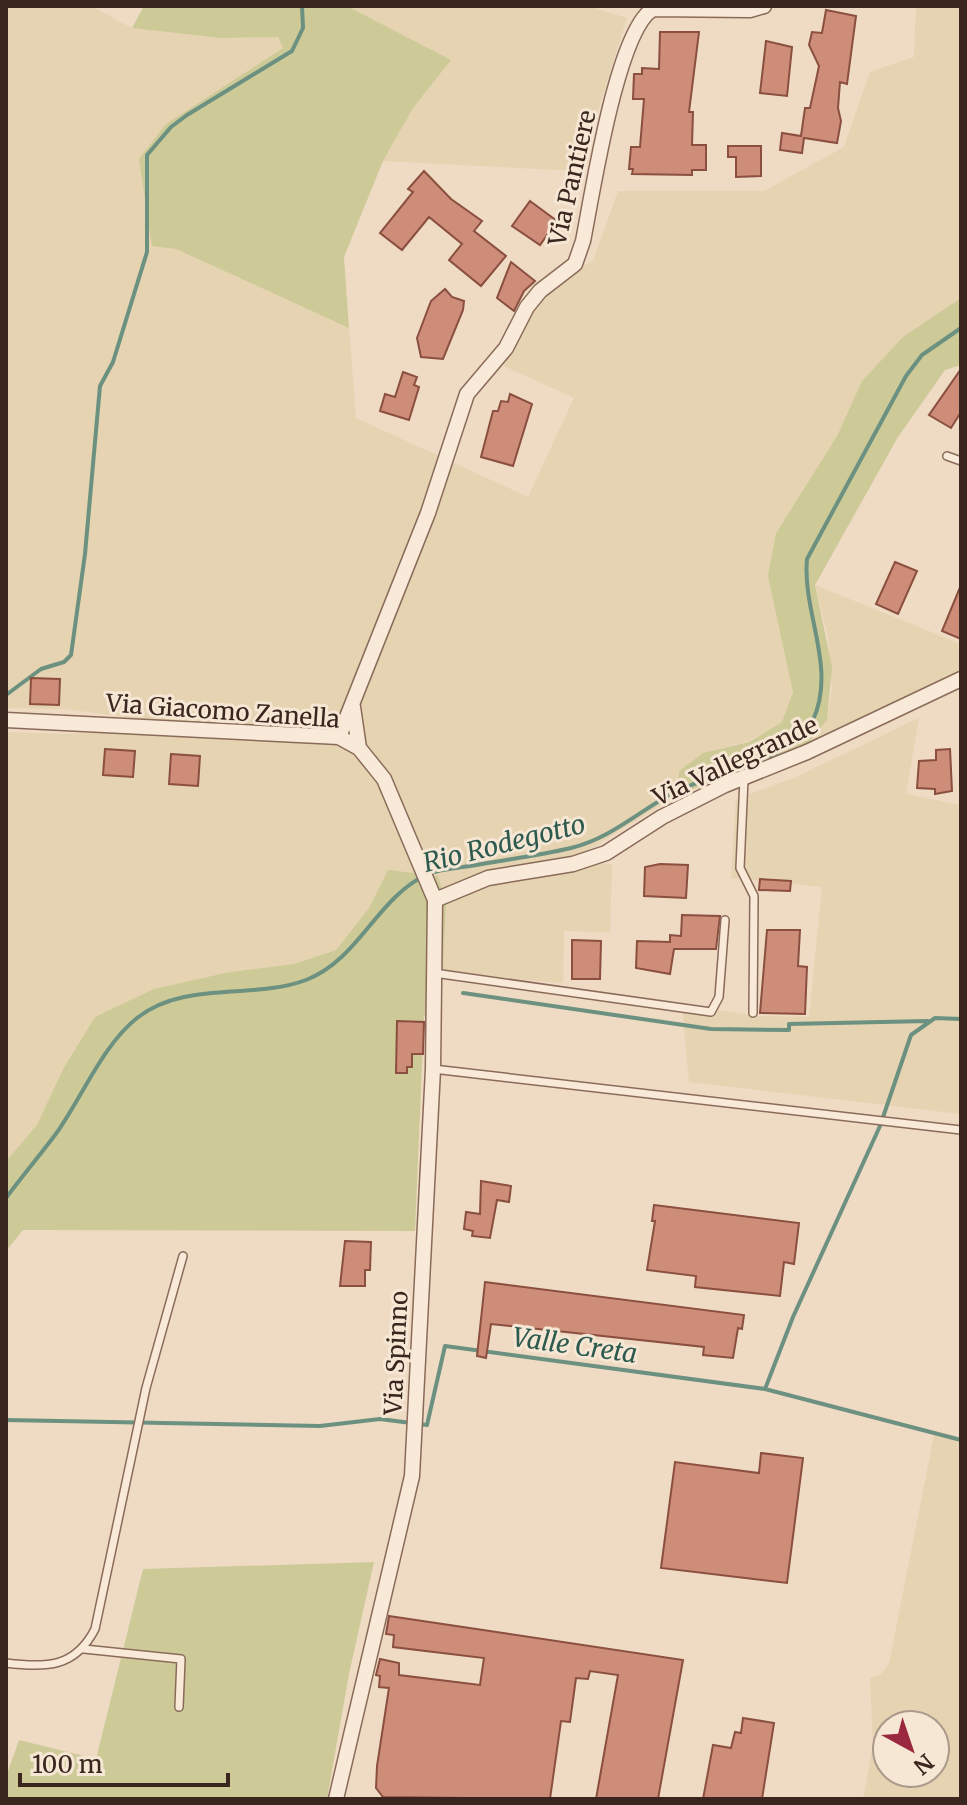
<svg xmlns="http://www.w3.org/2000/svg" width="967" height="1805" font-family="Merriweather,serif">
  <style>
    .farmland { fill: #e5d3b1; fill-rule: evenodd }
    .green { fill: #cdca98 }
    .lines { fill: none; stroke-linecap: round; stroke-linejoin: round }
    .stream { stroke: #6c9181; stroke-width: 4 }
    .building { fill: #ce8d79; stroke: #8a4f3f; stroke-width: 2 }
    .lane-casing { stroke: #8a6b5a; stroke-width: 10 }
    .street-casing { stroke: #8a6b5a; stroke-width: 17 }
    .lane { stroke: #f9e9d8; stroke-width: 7 }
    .street { stroke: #f9e9d8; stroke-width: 14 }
    .labels { text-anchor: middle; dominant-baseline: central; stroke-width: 6; stroke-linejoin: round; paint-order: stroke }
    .street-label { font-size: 24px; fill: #3a261e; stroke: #f6e6d4 }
    .water-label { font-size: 26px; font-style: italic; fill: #2d5a4f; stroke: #f6e6d4 }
  </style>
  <rect width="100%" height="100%" fill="#efdac4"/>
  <path class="farmland" d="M6,6H91L132,28L220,38L278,37L283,48L166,124L152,245L176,249L349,328L356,418L528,497L574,398L504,366L540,288L593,261L618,191H764L844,147L870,72L914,57L916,6H961V298L903,337L862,381L837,436L776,532L793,692L782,722L749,741L703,753L679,771L677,795L568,863L612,864L610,932L564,931L563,983L443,973L446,904L388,870L369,908L336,950L294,964L230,972L95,1017L63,1069L37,1125L6,1161V732L63,734L208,727L64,709L6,708Z
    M347,6H588L627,18L579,171L383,161L413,108L451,60Z
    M815,585L961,644V673L808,743L827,720L832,690L828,638Z
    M919,718L906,794L961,805V1114L689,1082L682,1005L758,1016L809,1017L822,887L731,878L736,799L794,778Z
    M934,1435L961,1442V1799H863L873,1745L870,1678L881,1674L889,1664ZM887,1725H935V1773H887Z"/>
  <path class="green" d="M144,6H347L451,60L413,108L383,161L344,257L349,328L176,249L152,246L139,159L166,124L283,48L278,37L220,38L132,28Z
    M961,298V365L945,370L898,437L815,585L832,667L827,720L808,743L784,755L677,795L679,771L703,753L749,742L782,722L793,692L768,576L776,533L837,436L862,381L903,337Z
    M388,870L438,876L446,904L443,973L424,1017L415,1231L23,1230L6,1251V1161L37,1125L63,1069L95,1017L154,989L230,972L294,964L336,950L369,908Z
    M374,1562L349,1674L327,1799H6V1777L19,1740L96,1759L143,1569Z"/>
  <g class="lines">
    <path class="stream" d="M6,695L41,669L64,662L71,655L85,554L100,386L113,362L147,252V155L171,127L187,115L292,51L303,28L302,6
      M463,993L711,1029L789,1030V1024L928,1021
      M6,1198C23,1175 41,1154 58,1131C83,1095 103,1045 137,1018C185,980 253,1000 306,980C359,960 377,897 428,874C441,869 456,868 470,866C503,860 537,856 571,848C609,839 637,813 671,794C708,774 795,760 813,720C837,667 802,613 807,559L906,376L922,355L961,328
      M765,1389L793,1317L880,1126L911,1035L935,1018L961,1019
      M6,1420L320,1426L380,1419L427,1425L445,1346L765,1389L961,1440"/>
  </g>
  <path class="building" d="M826,10L856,16L847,84L840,82L838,108L841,121L837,143L804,138L802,153L780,150L782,133L801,136L805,108H810L819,66L809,45L812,32L822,33Z
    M660,32H699L689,112H693L692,145H706V170H692V175L632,174L633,169H629L631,147H640L644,99H633L634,74H642V68L659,69Z
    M766,41L792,47L787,96L760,93Z
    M728,146H761V176L736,177V157H728Z
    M424,171L451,199L482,221L474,231L506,256L481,286L449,260L462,244L429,217L402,250L380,233L413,192L408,189Z
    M530,201L557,221L540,245L512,226Z
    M511,262L535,281L524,291L514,311L497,298Z
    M445,289L452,297L464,301L463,310L443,359L421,357L417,338L431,301Z
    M961,369V412L951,428L929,415Z
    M403,372L417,377L414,385L419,387L409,420L380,411L385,394L395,397Z
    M510,394L532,404L513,466L481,457L493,411H498L501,401L508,402Z
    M895,562L917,571L898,614L876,604Z
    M961,585V639L942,631Z
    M31,678L60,679L59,705L30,704Z
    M105,749L135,751L133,777L103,775Z
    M950,749L952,791L935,794V789L917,788L919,761L936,760V750Z
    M171,754L200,756L198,786L169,784Z
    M660,864L688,865L686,898L644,896L645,867Z
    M760,879L791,881L790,891L759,890Z
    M682,915L720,916L716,949H674L670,974L636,968L637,941L670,942V935L681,936Z
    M767,930H800L798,966L807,967L805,1014L760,1013Z
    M572,940L601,941L600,979H572Z
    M397,1021L424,1022L423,1054H412V1067H407V1073H396Z
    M481,1181L511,1186L509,1202L497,1200L490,1238L472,1236L473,1231L464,1229L466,1212L480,1214Z
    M654,1205L799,1223L794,1264L784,1262L780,1296L695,1287L696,1276L647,1270L655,1221H652Z
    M345,1241L371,1242L370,1270H365V1286H340Z
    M485,1282L744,1315L742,1329L738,1328L733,1358L703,1355L704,1347L491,1324L486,1358L477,1356Z
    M761,1453L803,1458L787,1583L661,1568L675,1462L759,1473Z
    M389,1616L683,1660L658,1799H596L618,1675L590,1671L588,1679L576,1678L570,1722L561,1721L550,1799L383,1797L376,1788L377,1766L389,1688L379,1687L380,1676L376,1675L380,1659L399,1663V1675L480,1685L484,1658L393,1647L394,1635L386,1634Z
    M743,1718L774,1723L762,1799H703L713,1745L731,1748L735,1732L741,1733Z"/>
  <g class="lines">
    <g class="lane-casing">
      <path id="lane" d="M947,456L961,461
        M744,778L740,868L754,896L753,1013
        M434,973L711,1012L719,997L725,920
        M433,1069L961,1130
        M84,1649L181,1659L179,1707
        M6,1663C46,1668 75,1668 95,1629L146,1388L183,1256"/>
    </g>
    <g class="street-casing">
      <path id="street" d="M353,707L359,748
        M6,720L339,737L359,748L384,779L435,900L433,1069L412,1476L336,1799
        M339,737L428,513L467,394L506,348L527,307L540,291L575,264L583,241C592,196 617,30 653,9L750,10L764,6
        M435,900L488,878L573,864L606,853L662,817L725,785L807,752L961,679"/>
    </g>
    <use href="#lane" class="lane"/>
    <use href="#street" class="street"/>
  </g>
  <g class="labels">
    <g class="street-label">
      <text transform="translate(572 178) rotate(-77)">Via Pantiere</text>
      <text transform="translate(223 711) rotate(4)">Via Giacomo Zanella</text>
      <text transform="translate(735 761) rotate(-25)">Via Vallegrande</text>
      <text transform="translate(396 1353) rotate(-87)">Via Spinno</text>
    </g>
    <g class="water-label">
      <text transform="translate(504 843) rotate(-14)">Rio Rodegotto</text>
      <text transform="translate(575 1345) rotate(8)">Valle Creta</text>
    </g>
  </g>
  <rect width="967" height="1805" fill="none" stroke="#3a261e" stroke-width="16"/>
  <g transform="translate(911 1749) rotate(140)"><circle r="38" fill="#f6e6d4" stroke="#ab998b" stroke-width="2"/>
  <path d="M0-6L14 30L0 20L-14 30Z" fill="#9a293f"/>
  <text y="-12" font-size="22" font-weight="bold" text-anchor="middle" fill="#3a261e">N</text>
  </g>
  <path d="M20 1773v12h208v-12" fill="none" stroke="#3a261e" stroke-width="4"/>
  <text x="32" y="1773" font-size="24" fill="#3a261e" stroke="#f6e6d4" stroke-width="6" paint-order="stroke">100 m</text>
</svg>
